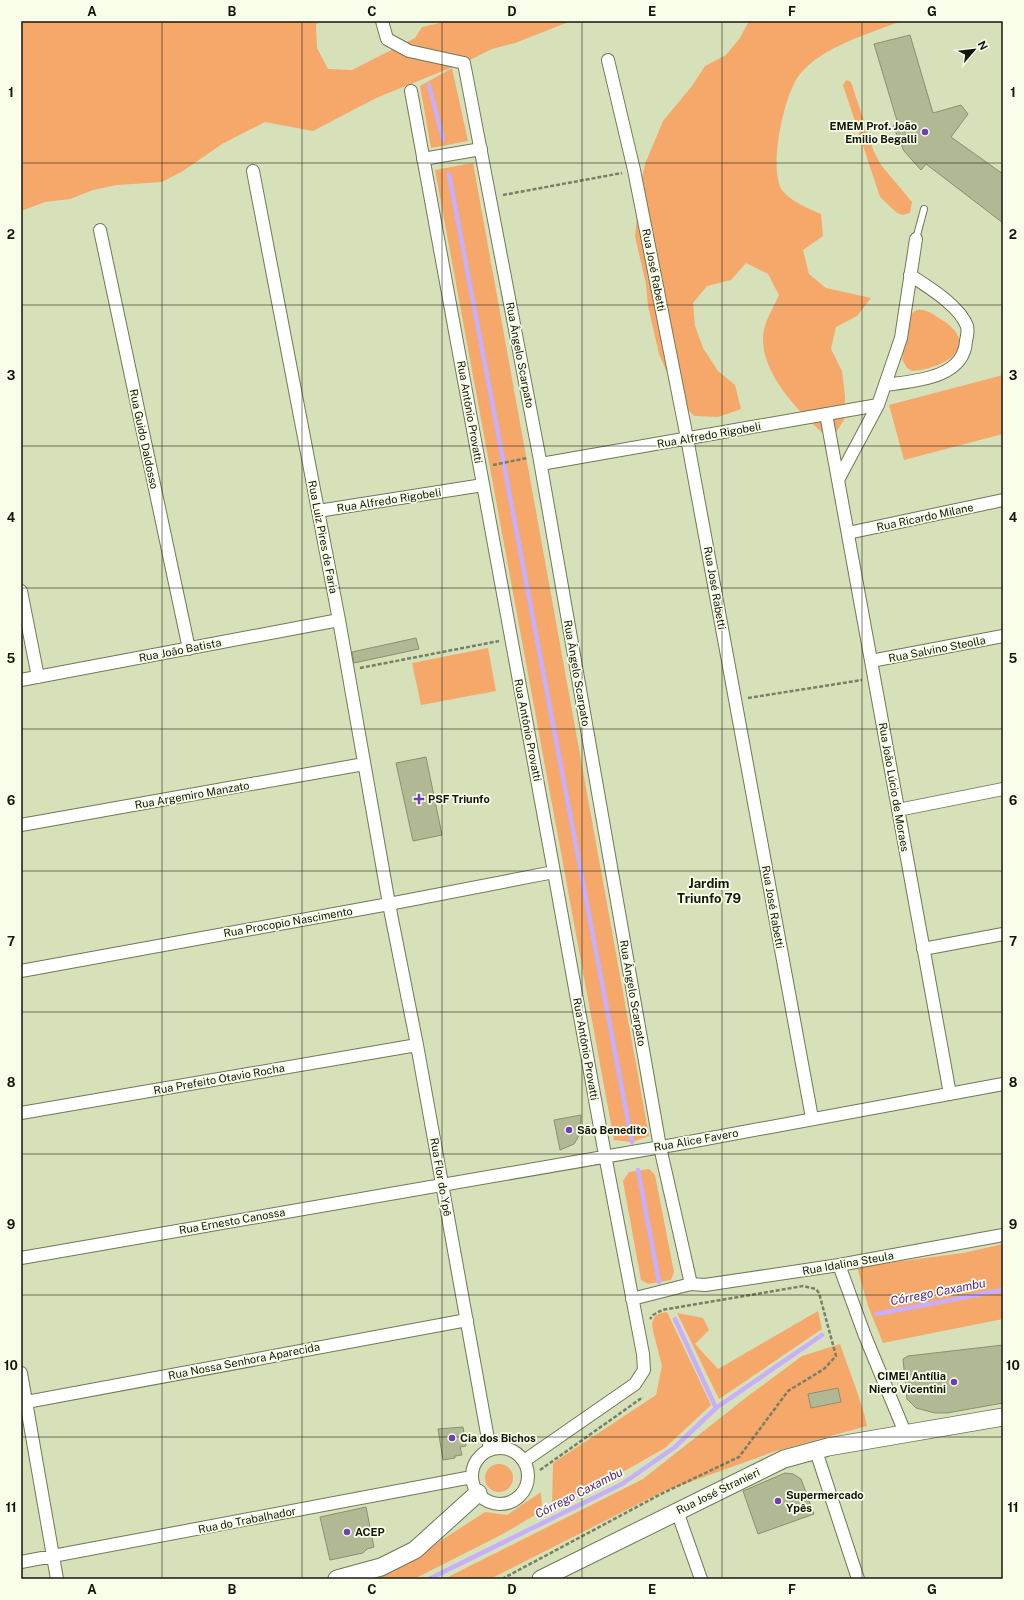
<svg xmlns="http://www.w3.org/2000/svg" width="1024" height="1600" font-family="'Public Sans',sans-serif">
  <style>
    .green { fill: #f5a86a }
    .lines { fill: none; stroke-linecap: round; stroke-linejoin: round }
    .stream { stroke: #c8affd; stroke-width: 4.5 }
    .building { fill: #b0b993; stroke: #89916d }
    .lane-casing { stroke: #707855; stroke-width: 8 }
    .street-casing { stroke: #707855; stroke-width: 14 }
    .secondary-casing { stroke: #707855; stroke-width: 19 }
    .path { stroke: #787f64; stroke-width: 2.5; stroke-dasharray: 4 2; stroke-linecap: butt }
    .lane { stroke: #fff; stroke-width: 6 }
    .street { stroke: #fff; stroke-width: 12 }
    .secondary { stroke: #fff; stroke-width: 17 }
    .grid { fill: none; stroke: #131608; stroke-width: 1; stroke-opacity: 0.55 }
    .poi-dot { fill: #6f3db5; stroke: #f9feea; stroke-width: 1.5 }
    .labels { text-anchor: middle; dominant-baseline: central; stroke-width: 3.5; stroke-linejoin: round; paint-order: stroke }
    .poi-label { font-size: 11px; font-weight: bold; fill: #131608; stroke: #f9feea; text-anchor: start }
    .street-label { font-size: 11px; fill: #131608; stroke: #f9feea }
    .water-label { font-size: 12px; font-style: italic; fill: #501b8c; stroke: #f9feea }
    .quarter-label { font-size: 13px; font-weight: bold; fill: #131608; stroke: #f9feea }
    .neatline { fill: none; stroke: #131608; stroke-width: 1.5 }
    .grid-label { font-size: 13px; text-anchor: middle; font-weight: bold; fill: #131608 }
  </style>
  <rect width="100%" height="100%" fill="#d6e0b9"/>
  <path class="green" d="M21,21H319L316,25L317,48L328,69L352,70L415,38L422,27L448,21H571L515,43L492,49L470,60L376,98L313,131L265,122L222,144L183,171L162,182L117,185L93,190L70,199L45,202L21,211Z
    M749,21H902C870,33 822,47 800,74C784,93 768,169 782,190C791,202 808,208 821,214L823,236L803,250L809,274L826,288L871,298L857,316L836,327L831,349L842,371L845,396L844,420L831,440C804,418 764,378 763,341C762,325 773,309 779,295L768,274L746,263L731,280L707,286L693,303L695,326L703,348L718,371L735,385L741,409L718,417L694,416L678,398L659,354L648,306L646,284L635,236L640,187L645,164L663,121L692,86L705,66L726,55L740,38Z
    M452,68L468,141L431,148L420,86Z
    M846,80L851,82L874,152L881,165L912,202L910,213L903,215L897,213L880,197L843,85Z
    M473,163L649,1136L632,1142L614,1140L435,170Z
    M917,310C925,309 931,313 937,317C984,343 948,368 912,371L907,368L902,359L910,318L912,313Z
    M1003,375V434L904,460L889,405Z
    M488,648L496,691L421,705L412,663Z
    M649,1169L655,1175L674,1272L671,1280L648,1284L641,1280L623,1181L629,1172Z
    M1003,1244V1319L883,1343L868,1306L857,1267L963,1253Z
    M818,1311L822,1329L719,1399L677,1313L703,1318L709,1330L695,1344L718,1369Z
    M667,1312L711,1405L665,1448L621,1473L552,1507L553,1463L656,1395L662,1366L653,1331L652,1323L655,1316L661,1313Z
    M840,1344C849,1371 861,1398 867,1426L776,1451L662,1492L490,1579H444L643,1479L748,1396L802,1356Z
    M485 1478a14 14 0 1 1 28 0a14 14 0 1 1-28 0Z
    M541,1492L542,1511L501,1535L414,1579H375L414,1558L485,1512L507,1515Z"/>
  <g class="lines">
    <path class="stream" d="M429,85L443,139
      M449,174L632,1142
      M638,1170L659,1282
      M877,1314L1003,1290
      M675,1319L716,1408
      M429,1579L622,1484L675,1447L716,1408L822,1335"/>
  </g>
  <path class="building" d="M910,35L933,113L961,105L968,114L951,137L1003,174V223L926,164L921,170L904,151L893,126L898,124L874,44Z
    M416,638L419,649L354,663L352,652Z
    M426,757L442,835L413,841L396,763Z
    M581,1115L580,1134L574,1144L560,1150L554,1120Z
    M1003,1345V1403L947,1413H935L916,1408L907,1399L903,1359L908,1356Z
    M838,1388L841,1402L811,1408L808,1394Z
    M463,1427L466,1446L460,1447L462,1455L455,1456V1458L443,1460L438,1429Z
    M785,1473L793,1474L801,1479L814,1514L758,1534L743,1491Z
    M366,1507L374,1547L367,1549L363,1553L330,1560L320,1517Z"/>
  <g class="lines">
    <g class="lane-casing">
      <path id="lane" d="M916,239L924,209"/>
    </g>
    <g class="street-casing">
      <path id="street" d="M382,21L387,39L409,51L464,63L539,455L660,1147L691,1284
        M608,60L634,170L687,438L812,1118
        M411,91L554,872L605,1155L643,1354L644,1370L635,1384L524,1461
        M423,159L481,149
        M253,171L339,620L389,904L417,1045L490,1450
        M100,230L189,649
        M885,385C913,381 964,379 966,341C967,337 968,330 967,326C959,305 928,287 910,275
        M826,414L950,1094
        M541,464L878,405
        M838,480L878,405L901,338L916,239
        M318,511L483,485
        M848,533L1003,500
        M21,591L38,677
        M871,661L1003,636
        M21,680L339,620
        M898,810L1003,789
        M21,825L364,764
        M923,949L1003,934
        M21,971L389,904L554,872
        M21,1113L417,1045
        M21,1258L684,1143L1003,1084
        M839,1265L865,1336L906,1435
        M632,1299L691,1284L705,1285L839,1265L1003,1235
        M21,1373L57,1579
        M21,1403L467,1320
        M472 1476a28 28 0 1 1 56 0a28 28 0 1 1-56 0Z
        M816,1451L858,1579
        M677,1511L701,1579
        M21,1562L472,1477"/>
    </g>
    <g class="secondary-casing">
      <path id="secondary" d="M337,1579L381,1567L415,1550L478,1493
        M541,1579L784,1459L828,1447L1003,1417"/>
    </g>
    <path class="path" d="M503,195L622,173
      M493,465L527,458
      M360,668L499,641
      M748,698L862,680
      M540,1470L643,1397
      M502,1579L661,1494L739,1457L788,1391L824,1369L836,1356L819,1293L816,1289L803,1286L662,1310L653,1315L650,1319"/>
    <use href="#lane" class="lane"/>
    <use href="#street" class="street"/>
    <use href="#secondary" class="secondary"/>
  </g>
  <path class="grid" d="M162,21V1579M302,21V1579M442,21V1579M582,21V1579M722,21V1579M862,21V1579M21,163H1003M21,305H1003M21,446H1003M21,588H1003M21,729H1003M21,871H1003M21,1012H1003M21,1154H1003M21,1295H1003M21,1437H1003"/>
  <g class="poi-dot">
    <circle cx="925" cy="132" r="4"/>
    <path d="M417 793h4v4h4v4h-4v4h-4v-4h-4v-4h4z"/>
    <circle cx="569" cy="1130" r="4"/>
    <circle cx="954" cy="1382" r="4"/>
    <circle cx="452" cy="1438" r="4"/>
    <circle cx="778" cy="1501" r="4"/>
    <circle cx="347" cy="1532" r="4"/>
  </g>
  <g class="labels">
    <g class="poi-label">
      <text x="917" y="126" text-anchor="end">EMEM Prof. João<tspan x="917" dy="13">Emilio Begalli</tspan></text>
      <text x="428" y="799">PSF Triunfo</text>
      <text x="577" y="1130">São Benedito</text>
      <text x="946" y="1376" text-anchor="end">CIMEI Antília<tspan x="946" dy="13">Niero Vicentini</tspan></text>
      <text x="460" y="1438">Cia dos Bichos</text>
      <text x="786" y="1495">Supermercado<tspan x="786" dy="13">Ypês</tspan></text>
      <text x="355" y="1532">ACEP</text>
    </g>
    <g class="street-label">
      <text transform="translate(654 270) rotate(79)">Rua José Rabetti</text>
      <text transform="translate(520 355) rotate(79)">Rua Ângelo Scarpato</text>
      <text transform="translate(470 412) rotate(80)">Rua Antônio Provatti</text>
      <text transform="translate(709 435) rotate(-10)">Rua Alfredo Rigobeli</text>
      <text transform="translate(144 439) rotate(78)">Rua Guido Daldosso</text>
      <text transform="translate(389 500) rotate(-9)">Rua Alfredo Rigobeli</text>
      <text transform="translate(925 517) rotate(-12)">Rua Ricardo Milane</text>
      <text transform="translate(323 537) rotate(79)">Rua Luiz Pires de Faria</text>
      <text transform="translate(715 588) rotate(80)">Rua José Rabetti</text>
      <text transform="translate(937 649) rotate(-11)">Rua Salvino Steolla</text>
      <text transform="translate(180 650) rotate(-11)">Rua João Batista</text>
      <text transform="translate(577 673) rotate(80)">Rua Ângelo Scarpato</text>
      <text transform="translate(528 730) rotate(79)">Rua Antônio Provatti</text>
      <text transform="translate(894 787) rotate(80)">Rua João Lúcio de Moraes</text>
      <text transform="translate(192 795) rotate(-10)">Rua Argemiro Manzato</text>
      <text transform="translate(773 907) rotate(80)">Rua José Rabetti</text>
      <text transform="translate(288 922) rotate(-10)">Rua Procopio Nascimento</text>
      <text transform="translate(633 993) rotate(80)">Rua Ângelo Scarpato</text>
      <text transform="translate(586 1049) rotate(80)">Rua Antônio Provatti</text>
      <text transform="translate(219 1079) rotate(-10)">Rua Prefeito Otavio Rocha</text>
      <text transform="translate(696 1140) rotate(-10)">Rua Alice Favero</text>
      <text transform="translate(441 1177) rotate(80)">Rua Flor do Ypê</text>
      <text transform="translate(232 1221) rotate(-10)">Rua Ernesto Canossa</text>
      <text transform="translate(848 1263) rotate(-10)">Rua Idalina Steula</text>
      <text transform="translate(244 1361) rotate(-11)">Rua Nossa Senhora Aparecida</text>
      <text transform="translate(718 1491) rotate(-26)">Rua José Stranieri</text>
      <text transform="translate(247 1520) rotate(-11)">Rua do Trabalhador</text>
    </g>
    <g class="water-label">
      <text transform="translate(938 1292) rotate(-11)">Córrego Caxambu</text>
      <text transform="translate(579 1493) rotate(-27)">Córrego Caxambu</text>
    </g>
    <g class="quarter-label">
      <text x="709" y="883">Jardim<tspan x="709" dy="15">Triunfo 79</tspan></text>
    </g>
  </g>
  <rect width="1024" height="1600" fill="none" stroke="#f9feea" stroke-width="44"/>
  <g transform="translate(974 50) rotate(62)" stroke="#f9feea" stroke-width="3" paint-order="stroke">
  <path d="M0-3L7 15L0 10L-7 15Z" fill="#131608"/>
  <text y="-6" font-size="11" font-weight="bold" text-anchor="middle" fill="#131608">N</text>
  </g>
  <rect x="22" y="22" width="980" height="1556" class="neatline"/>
  <g class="grid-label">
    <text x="92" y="16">A</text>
    <text x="232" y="16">B</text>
    <text x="372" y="16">C</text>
    <text x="512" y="16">D</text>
    <text x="652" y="16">E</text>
    <text x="792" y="16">F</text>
    <text x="932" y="16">G</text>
    <text x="11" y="97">1</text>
    <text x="1013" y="97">1</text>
    <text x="11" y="239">2</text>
    <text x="1013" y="239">2</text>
    <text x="11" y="380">3</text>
    <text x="1013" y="380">3</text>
    <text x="11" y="522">4</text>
    <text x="1013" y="522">4</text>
    <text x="11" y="663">5</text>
    <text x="1013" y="663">5</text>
    <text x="11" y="805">6</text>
    <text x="1013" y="805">6</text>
    <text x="11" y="946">7</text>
    <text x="1013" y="946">7</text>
    <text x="11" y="1087">8</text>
    <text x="1013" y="1087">8</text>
    <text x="11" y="1229">9</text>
    <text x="1013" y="1229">9</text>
    <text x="11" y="1370">10</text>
    <text x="1013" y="1370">10</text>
    <text x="11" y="1512">11</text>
    <text x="1013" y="1512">11</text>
    <text x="92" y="1594">A</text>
    <text x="232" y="1594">B</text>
    <text x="372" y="1594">C</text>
    <text x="512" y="1594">D</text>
    <text x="652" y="1594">E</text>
    <text x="792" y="1594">F</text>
    <text x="932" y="1594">G</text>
  </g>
</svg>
